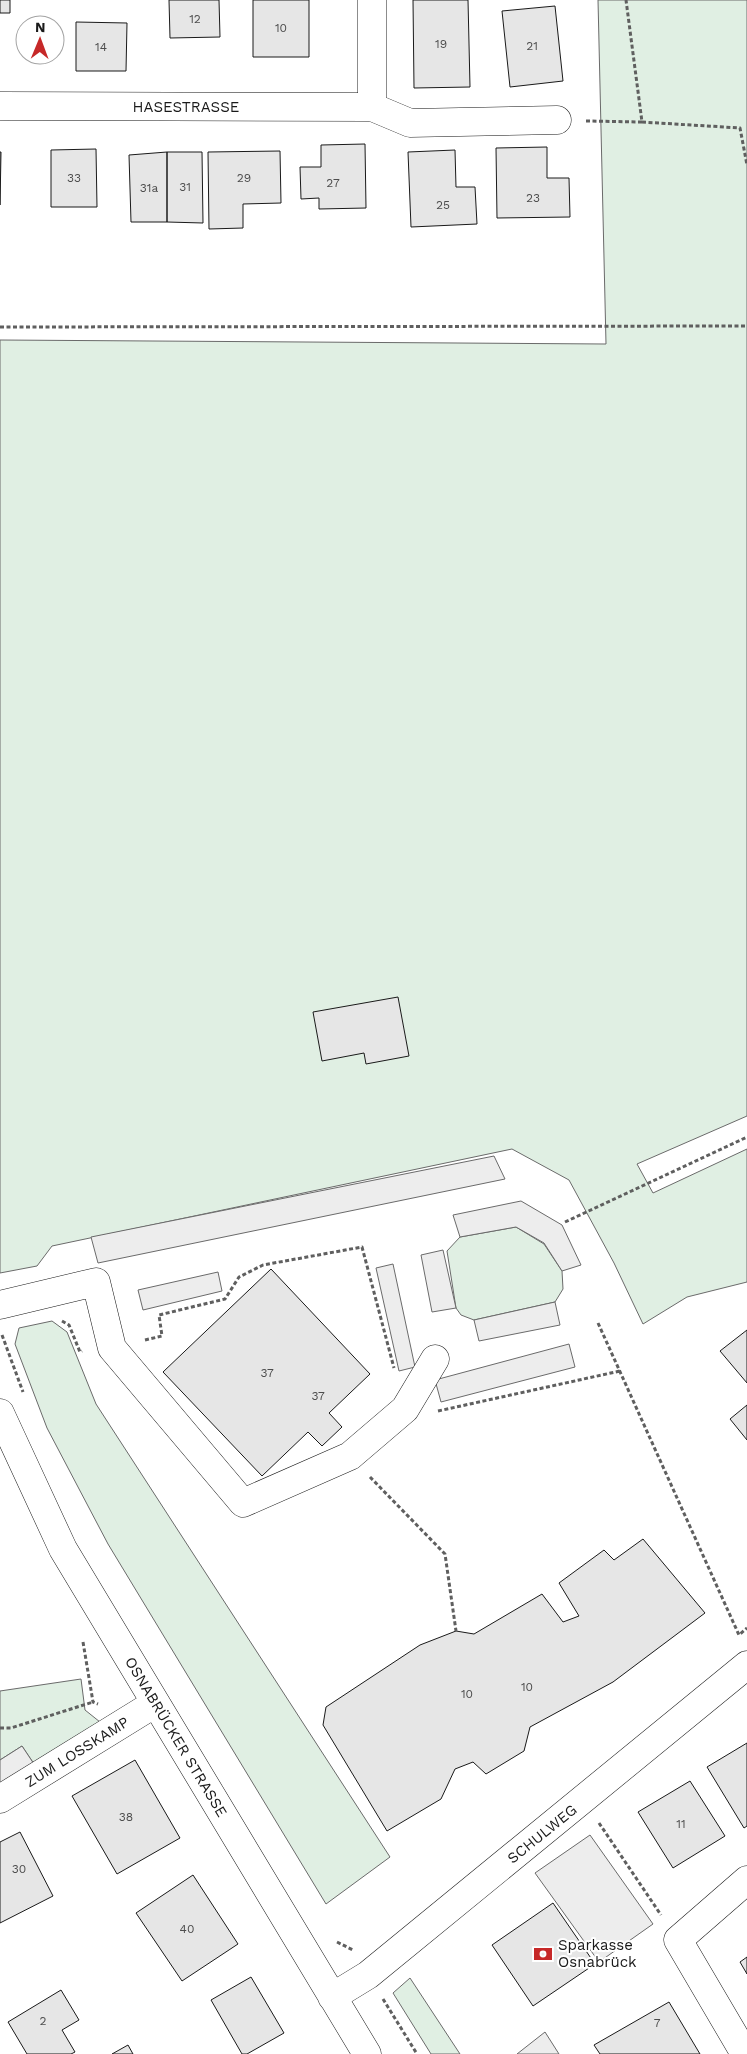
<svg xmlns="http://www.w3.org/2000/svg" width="747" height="2054" font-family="'Work Sans',sans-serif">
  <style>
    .green { fill: #e0efe3; stroke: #6a6a6a }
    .parking { fill: #ededed; stroke: #6a6a6a }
    .building { fill: #e6e6e6; stroke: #1a1a1a }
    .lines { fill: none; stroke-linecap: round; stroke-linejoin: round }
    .minor-casing { stroke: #1a1a1a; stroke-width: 29 }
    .path { stroke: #5f5f5f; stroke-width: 3; stroke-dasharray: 4 2.5; stroke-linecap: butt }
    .minor { stroke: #fff; stroke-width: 28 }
    .labels { text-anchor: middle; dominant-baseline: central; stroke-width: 4; stroke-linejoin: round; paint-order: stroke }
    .number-label { font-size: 12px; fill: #4d4d4d }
    .street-label { font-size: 15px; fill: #1a1a1a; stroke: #fff }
    .poi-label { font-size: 15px; fill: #1a1a1a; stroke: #fff; text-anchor: start }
  </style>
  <rect width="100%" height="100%" fill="#fff"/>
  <path class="green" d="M598,0H747V1116L637,1164L653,1193L747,1149V1282L687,1297L643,1324L614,1263L569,1180L512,1149L52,1246L37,1266L0,1273V340L606,344Z
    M516,1227L544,1244L562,1271L563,1289L555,1302L474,1320L461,1315L456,1308L447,1251L460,1237Z
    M52,1321L67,1332L96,1404L390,1857L326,1904L108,1544L47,1428L15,1344L19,1328Z
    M81,1679L85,1710L100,1722L34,1764L22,1746L0,1760V1691Z
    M410,1978L460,2054H431L393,1993Z"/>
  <path class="parking" d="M494,1156L505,1179L98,1263L91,1237Z
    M521,1201L562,1225L581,1265L562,1271L544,1243L516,1227L460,1237L453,1215Z
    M443,1250L456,1308L432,1312L421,1255Z
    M393,1264L415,1367L399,1371L376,1268Z
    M218,1272L222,1291L143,1310L138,1290Z
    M555,1302L560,1325L479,1341L474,1320Z
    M569,1344L575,1367L441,1402L435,1380Z
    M22,1746L34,1764L0,1786V1760Z
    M590,1835L653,1924L599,1962L535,1873Z
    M545,2032L559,2054H517Z"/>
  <path class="building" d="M0,0H10V13H0Z
    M169,0H219L220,37L170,38Z
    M253,0H309V57H253Z
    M413,0H468L470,87L414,88Z
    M555,6L563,81L510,87L502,11Z
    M76,22L127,23L126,71H76Z
    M365,144L366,208L319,209V198L301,199L300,167H321V145Z
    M547,147V178H569L570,217L497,218L496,148Z
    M96,149L97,207H51V150Z
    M455,150L456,187H475L477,224L411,227L408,152Z
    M280,151L281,203L243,204V228L209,229L208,152Z
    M0,152H1L0,205Z
    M167,152V222H131L129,155Z
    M167,152H202L203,223L167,222Z
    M398,997L409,1056L366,1064L364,1053L322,1061L313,1012Z
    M271,1269L370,1374L329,1413L342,1427L322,1446L308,1432L262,1476L163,1372Z
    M747,1330V1383L720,1351Z
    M747,1405V1440L730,1419Z
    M643,1539L705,1613L613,1682L530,1727L524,1751L486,1774L473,1762L455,1769L441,1799L387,1831L323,1725L326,1707L420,1645L456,1631L474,1634L542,1594L563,1622L579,1616L559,1583L604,1550L614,1560Z
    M747,1743V1826L744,1828L707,1767Z
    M135,1760L180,1838L117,1874L72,1796Z
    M690,1781L725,1836L673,1868L638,1812Z
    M20,1832L53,1896L0,1923V1842Z
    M193,1875L238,1944L182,1981L136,1913Z
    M553,1903L595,1964L533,2006L492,1945Z
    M747,1957V1974L740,1962Z
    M251,1977L284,2033L247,2054H242L211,2000Z
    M61,1990L79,2020L62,2030L75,2052L71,2054H27L8,2022Z
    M669,2002L700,2054H600L594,2045Z
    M128,2045L133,2054H112Z"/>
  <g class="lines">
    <g class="minor-casing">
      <path id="minor" d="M0,106L372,107V0
        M372,107L410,123L557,120
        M0,1305L96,1282L112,1348L243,1503L350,1456L405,1409L435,1359
        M0,1413L63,1549L367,2054
        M0,1799L154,1704
        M332,1997L368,1975L747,1665
        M745,2054L678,1940L747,1880"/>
    </g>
    <path class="path" d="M586,121L642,122L626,0
      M642,122L740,128L747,165
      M0,327L747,326
      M565,1222L747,1137
      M62,1321L69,1325L80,1352L82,1351
      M598,1323L739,1635L747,1628
      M2,1335L23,1392
      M145,1340L162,1336L159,1315L225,1299L239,1277L263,1265L362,1247L394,1368
      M438,1411L620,1371
      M370,1477L445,1554L456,1631
      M83,1642L93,1702L98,1704
      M0,1728H11L93,1702
      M599,1823L661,1915
      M337,1942L353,1950
      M383,1999L417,2054"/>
    <use href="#minor" class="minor"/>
  </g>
  <defs>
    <g id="bank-bare" transform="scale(1.5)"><path d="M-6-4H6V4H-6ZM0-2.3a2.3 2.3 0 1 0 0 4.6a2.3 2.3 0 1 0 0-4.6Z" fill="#c62828" stroke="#fff" stroke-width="2.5" paint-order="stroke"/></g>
  </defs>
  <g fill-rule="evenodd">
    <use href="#bank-bare" x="543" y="1954"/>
  </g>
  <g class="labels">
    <g class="number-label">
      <text x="195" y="19">12</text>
      <text x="281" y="28">10</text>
      <text x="441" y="44">19</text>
      <text x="532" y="46">21</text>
      <text x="101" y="47">14</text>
      <text x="74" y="178">33</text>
      <text x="244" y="178">29</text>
      <text x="333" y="183">27</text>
      <text x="185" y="187">31</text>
      <text x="149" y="188">31a</text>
      <text x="533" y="198">23</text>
      <text x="443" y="205">25</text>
      <text x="267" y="1373">37</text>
      <text x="318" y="1396">37</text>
      <text x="527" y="1687">10</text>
      <text x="467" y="1694">10</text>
      <text x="126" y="1817">38</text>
      <text x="681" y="1824">11</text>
      <text x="19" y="1869">30</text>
      <text x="187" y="1929">40</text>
      <text x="43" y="2021">2</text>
      <text x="657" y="2023">7</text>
    </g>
    <g class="street-label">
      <text x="186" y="107">HASESTRASSE</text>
      <text transform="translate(176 1737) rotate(59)">OSNABRÜCKER STRASSE</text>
      <text transform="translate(77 1752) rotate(-32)">ZUM LOSSKAMP</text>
      <text transform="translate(542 1834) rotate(-39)">SCHULWEG</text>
    </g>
    <g class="poi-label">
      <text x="558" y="1945">Sparkasse<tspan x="558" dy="17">Osnabrück</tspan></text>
    </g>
  </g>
  <g transform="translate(40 40) rotate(1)"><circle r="24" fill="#ffffff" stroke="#a3a3a3"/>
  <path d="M0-4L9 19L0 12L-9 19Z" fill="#c62828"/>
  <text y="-8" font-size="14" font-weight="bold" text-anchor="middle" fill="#1a1a1a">N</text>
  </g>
</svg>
